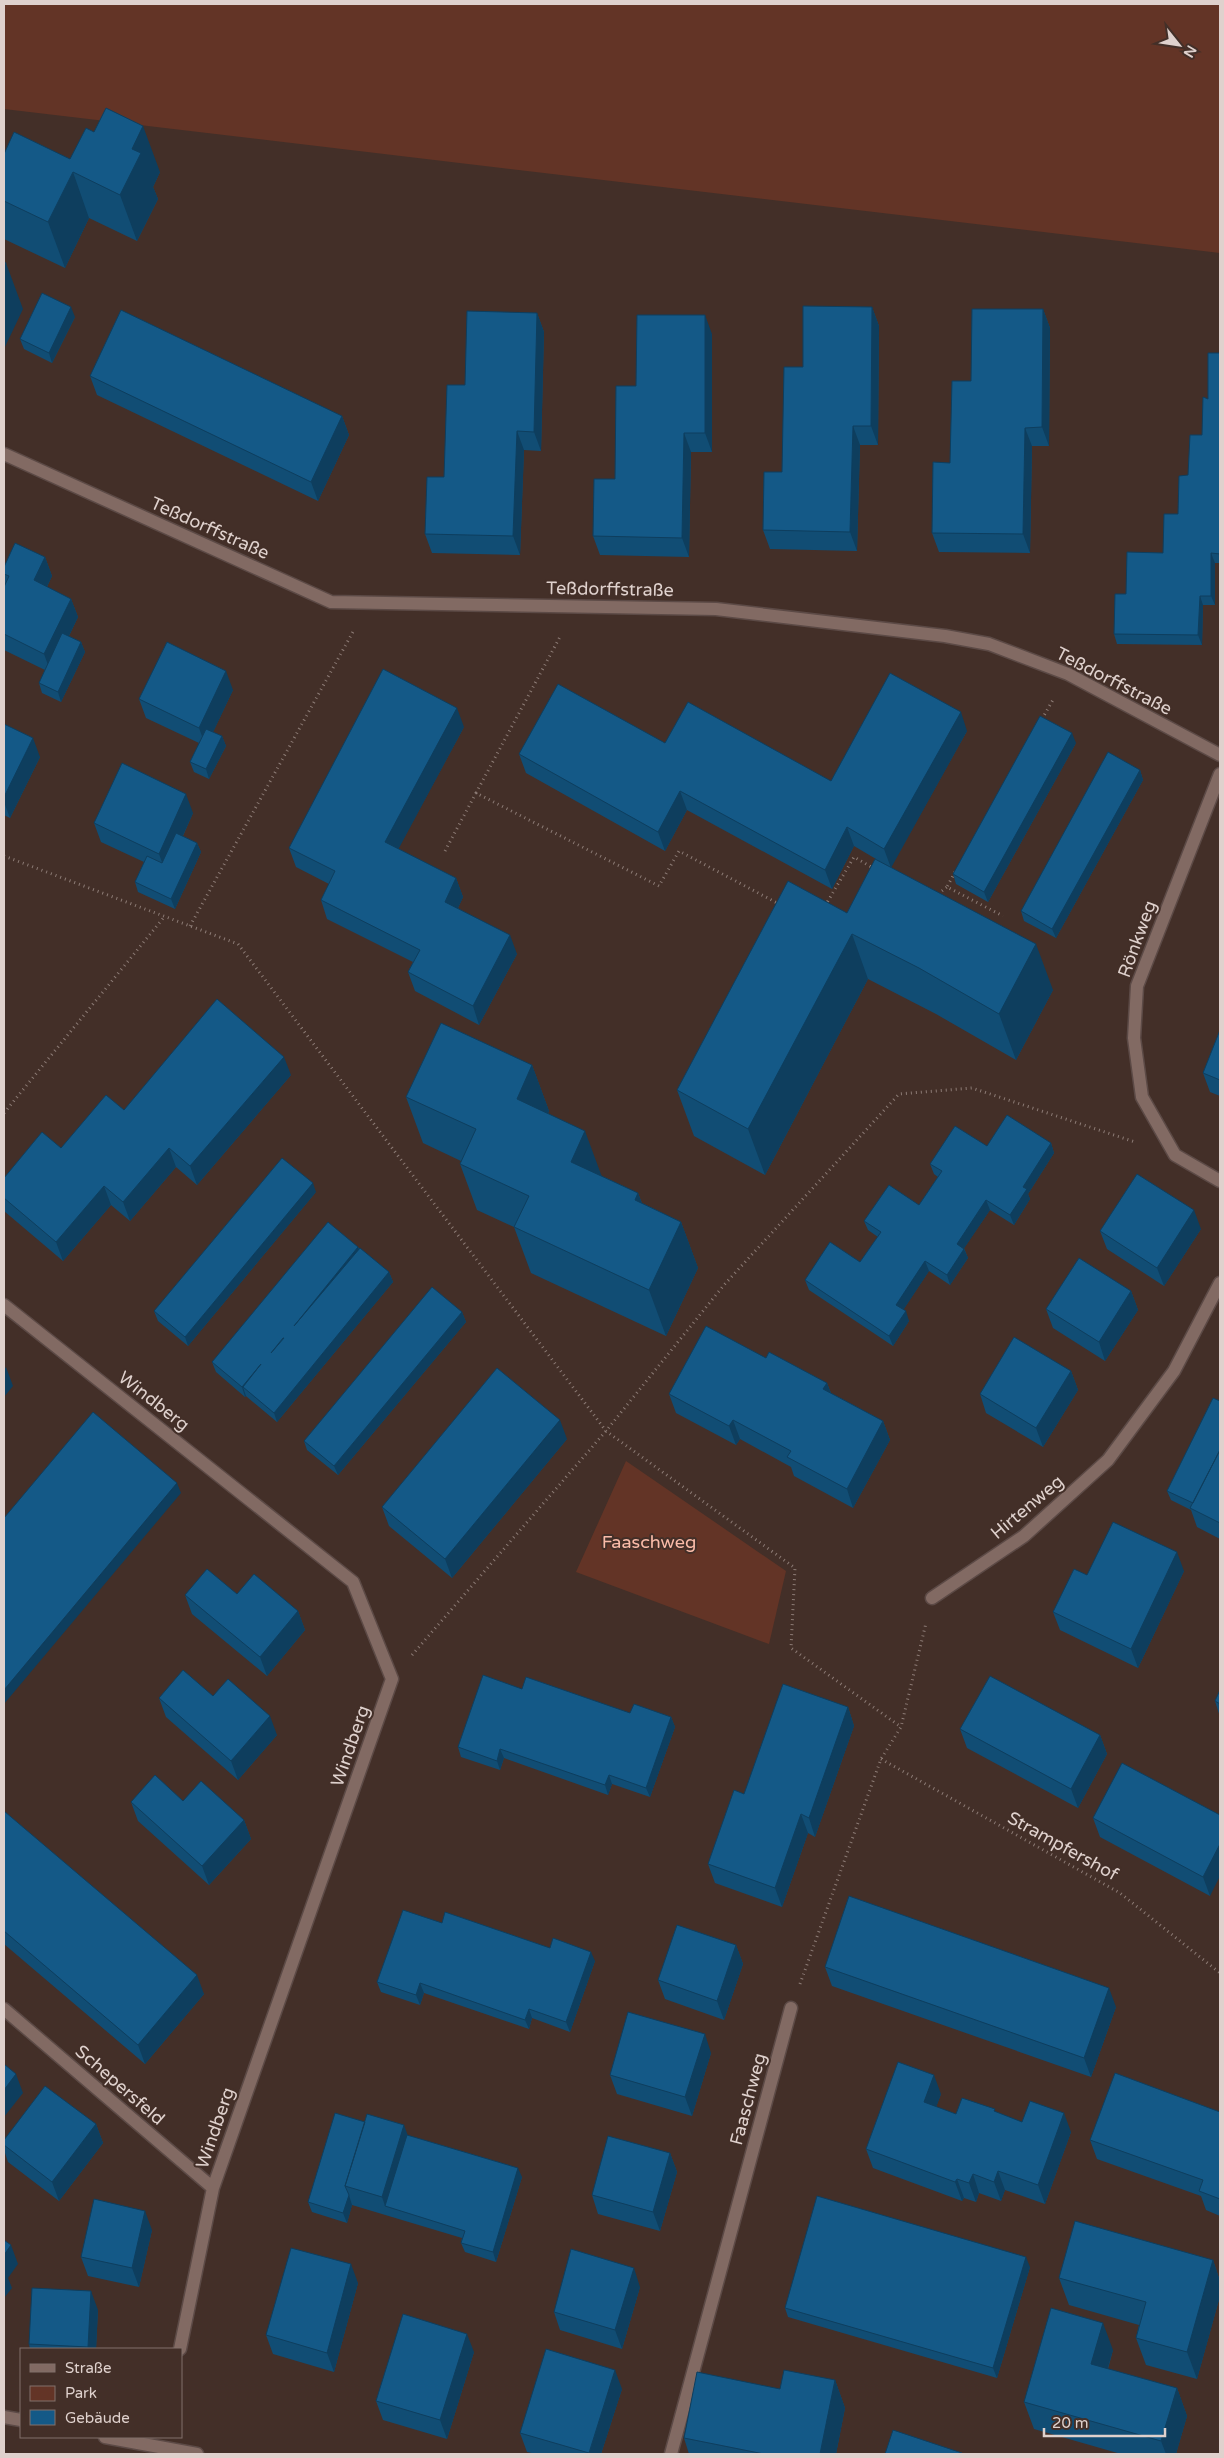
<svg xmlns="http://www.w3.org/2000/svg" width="1224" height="2458" font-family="'Varela Round',sans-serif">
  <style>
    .green { fill: #633426 }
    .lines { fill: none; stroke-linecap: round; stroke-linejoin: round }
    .minor-casing { stroke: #5c4a46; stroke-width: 15 }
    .path { stroke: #8d7c76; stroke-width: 3; stroke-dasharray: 1 4; stroke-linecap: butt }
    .minor { stroke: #826a63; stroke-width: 12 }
    .wall { fill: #114d74 }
    .shaded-wall { fill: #0e3e5e }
    .building { fill: #145987; stroke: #0e3e5e; fill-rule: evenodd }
    .labels { text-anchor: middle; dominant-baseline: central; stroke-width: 4; stroke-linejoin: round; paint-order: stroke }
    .street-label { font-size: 18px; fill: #dfd1cd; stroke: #432f28 }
    .park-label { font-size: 18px; fill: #fabba8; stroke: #432f28 }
  </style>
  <rect width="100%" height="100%" fill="#432f28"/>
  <path class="green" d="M4,4H1220V253L4,109Z
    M626,1461L786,1571L769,1644L576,1572Z"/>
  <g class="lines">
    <g class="minor-casing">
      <path id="minor" d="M4,454L331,602L716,609L945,636L989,644L1068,674L1220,755
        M1220,774L1137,986L1134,1038L1142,1097L1175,1155L1220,1181
        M4,1305L353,1582L392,1679L213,2188L180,2349
        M932,1598L1024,1536L1108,1460L1174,1371L1220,1283
        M4,2009L213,2188
        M4,2417L21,2420
        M105,2437L197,2454
        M671,2454L791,2008"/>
    </g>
    <path class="path" d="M1042,719L1054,698
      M476,793L561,635
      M445,851L476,793L659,886L679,851L779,904
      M4,856L238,944L606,1431L795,1568L791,1648L901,1727
      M955,872L947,887L1003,916
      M938,894L947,887
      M825,906L854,857L873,868
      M190,926L354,630
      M4,1113L165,916
      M412,1655L606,1431L724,1285L899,1094L972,1088L1135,1142
      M881,1759L1120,1893L1220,1973
      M800,1984L881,1759L901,1727L926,1623"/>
    <use href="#minor" class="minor"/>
  </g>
  <path class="wall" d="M4,154L70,159L160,172L153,187L158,199L137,241L89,218L65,268L4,239Z
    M872,307L879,326L878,445H860L857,551L770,549L763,530L782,472L803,367Z
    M1043,309L1050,328L1049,446H1032L1030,553L939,552L932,533L971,381Z
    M537,313L544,332L541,451L524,450L520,555L432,553L425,534L444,477L465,385Z
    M75,317L52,363L24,349L20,339Z
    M712,334V452H691L689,557L600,555L593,536L615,479L636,386Z
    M1220,353V563H1215V605H1203L1202,645L1117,644L1114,634L1126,594L1163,553L1178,514L1188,475L1202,435L1208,399Z
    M90,376L342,416L349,435L318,501L97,395Z
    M45,557L52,576L47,587L71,599L78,617L69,636L81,642L85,652L61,702L42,693L39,683L45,670L4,650V587L5,584L4,579V567Z
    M233,690L213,732L222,736L226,746L209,779L194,772L190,762L199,743L146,718L139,699Z
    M4,724L40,757L10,818L4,815Z
    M464,727L398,849L456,878L463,897L458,908L517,954L479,1025L415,991L408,972L413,962L327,919L321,900L329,884L296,867L289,848Z
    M967,731L891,867L1053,990L1016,1060L936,1014L868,979L765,1175L694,1136L677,1090L847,913L876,859L854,846L832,889L687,810L665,851L526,773L519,754L665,743L831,781Z
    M1076,743L988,902L956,884L953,874Z
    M1140,770L1143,780L1056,938L1024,921L1021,911Z
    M193,813L183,836L197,843L201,852L175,909L138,892L135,882L144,862L101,842L94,823Z
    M1220,1030V1096L1210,1092L1203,1073Z
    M532,1065L549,1111L548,1113L602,1176L638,1193L642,1203L681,1222L698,1268L666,1336L531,1273L514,1227L477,1210L460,1164L461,1161L423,1143L406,1097Z
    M291,1075L197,1185L176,1167L130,1221L111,1205L63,1261L4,1211V1178L61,1148L124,1110Z
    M1051,1143L1054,1153L1028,1194L1030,1199L1014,1225L990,1210L964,1248L968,1258L950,1285L929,1271L903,1310L909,1321L893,1346L809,1290L805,1280L860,1262L878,1237L868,1230L864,1221L919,1205L938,1177L934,1174L930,1164L987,1146Z
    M316,1192L188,1346L158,1321L154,1311Z
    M1201,1229L1164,1286L1107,1249L1100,1231Z
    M358,1247L359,1248L389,1272L393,1282L277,1422L247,1397L246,1396L245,1397L216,1372L212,1362Z
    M1131,1291L1138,1310L1105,1361L1053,1328L1046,1309Z
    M462,1312L466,1322L338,1475L307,1450L304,1441Z
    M766,1358L827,1383L831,1393L883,1421L890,1440L853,1508L794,1476L791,1467L740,1439L736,1445L676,1413L669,1394Z
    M1071,1371L1078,1390L1043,1447L986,1413L980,1394Z
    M1220,1401V1539L1197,1527L1191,1510L1171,1500L1167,1491Z
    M567,1439L452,1578L389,1526L382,1507Z
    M1184,1571L1138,1668L1060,1630L1053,1612L1087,1575Z
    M237,1594L298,1611L305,1630L267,1676L192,1614L185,1595Z
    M522,1689L630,1713L671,1717L675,1727L650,1797L612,1784L608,1795L504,1758L500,1770L461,1757L458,1747Z
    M1220,1690V1717L1215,1701Z
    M213,1696L277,1735L238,1780L166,1717L159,1698Z
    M848,1707L854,1726L815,1837L808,1833L782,1907L715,1883L708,1864L744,1794Z
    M960,1729L1100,1735L1107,1754L1078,1808L967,1748Z
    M183,1801L244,1820L251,1839L209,1885L138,1821L131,1802Z
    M4,1811L204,1994L145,2064L4,1944Z
    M1220,1815L1210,1896L1100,1837L1093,1818Z
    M736,1945L743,1964L724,2020L665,1999L658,1980Z
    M550,1948L595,1961L570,2032L532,2018L529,2029L424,1993L420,2005L381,1992L377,1982Z
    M825,1967L1116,2007L1091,2077L832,1986Z
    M711,2053L692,2116L617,2094L610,2075Z
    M941,2094L936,2107L956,2114L996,2112L1022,2122L1071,2132L1045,2204L1005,2190L1001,2201L979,2193L976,2202L964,2198L962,2201L873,2168L866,2149Z
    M1220,2112V2216L1206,2210L1201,2196L1097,2159L1090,2140Z
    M96,2124L103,2143L59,2201L8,2162L4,2150V2140Z
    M407,2135L522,2177L496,2262L465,2252L461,2243L462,2238L352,2205L347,2223L312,2212L308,2202Z
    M670,2153L677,2172L660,2231L598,2214L592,2195Z
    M152,2230L139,2287L88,2276L81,2257Z
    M1213,2260L1220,2281V2296L1197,2379L1146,2365L1136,2338L1139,2325L1069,2305L1059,2278Z
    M1030,2267L997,2378L788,2317L785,2308Z
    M358,2283L334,2372L273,2354L266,2335Z
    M640,2287L622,2349L560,2330L554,2312Z
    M98,2310L96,2349H30L29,2344Z
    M1113,2350L1108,2369L1177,2388L1187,2416L1176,2454H1121L1034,2429L1024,2402Z
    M474,2352L447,2439L383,2420L376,2401Z
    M835,2380L845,2408L836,2454H689L684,2438L780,2389Z
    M622,2389L601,2454H536L527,2452L520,2433Z"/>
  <path class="shaded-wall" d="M143,126L160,172L153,187L158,199L137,241L120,195L132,149Z
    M73,172L89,218L65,268L48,222Z
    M6,263L23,309L4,349V268Z
    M71,307L75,317L52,363L49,353Z
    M872,307L879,326L878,445L871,426Z
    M1043,309L1050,328L1049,446L1042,427Z
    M537,313L544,332L541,451L534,432Z
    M705,315L712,334V452L705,433Z
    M342,416L349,435L318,501L311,482Z
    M853,426L860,445L857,551L850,532Z
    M1025,428L1032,446L1030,553L1023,534Z
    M517,431L524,450L520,555L513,536Z
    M684,433L691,452L689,557L682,538Z
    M1211,553L1215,563V605L1211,596Z
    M45,557L52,576L41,599L34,580Z
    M1200,596L1203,605L1202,645L1198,635Z
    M71,599L78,617L51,673L44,654Z
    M81,642L85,652L61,702L58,692Z
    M226,671L233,690L206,747L199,728Z
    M457,708L464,727L392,861L385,842Z
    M961,712L967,731L891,868L884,849Z
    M1072,733L1076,743L988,902L984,892Z
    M222,736L226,746L209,779L206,769Z
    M33,738L40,757L10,818L4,802V797Z
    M1140,770L1143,780L1056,938L1052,929Z
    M680,791L687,810L665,851L658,832Z
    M186,794L193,813L166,873L159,854Z
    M847,827L854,846L832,889L825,870Z
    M197,843L201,852L175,909L171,899Z
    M456,878L463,897L452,921L445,902Z
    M852,934L868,979L765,1175L748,1129Z
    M510,935L517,954L479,1025L473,1006Z
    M1036,944L1053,990L1016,1060L999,1014Z
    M284,1057L291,1075L197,1185L190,1166Z
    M532,1065L549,1111L534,1144L517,1099Z
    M585,1131L602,1177L571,1162Z
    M1051,1143L1054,1153L1028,1194L1030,1199L1014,1225L1010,1215L1023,1187Z
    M169,1148L176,1167L130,1221L123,1202Z
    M313,1183L316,1192L188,1346L185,1337Z
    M104,1186L111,1205L63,1261L56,1242Z
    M638,1193L655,1239L635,1200Z
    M986,1200L990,1210L961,1253L957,1244Z
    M1194,1210L1201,1229L1164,1286L1157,1268Z
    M681,1222L698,1268L666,1336L649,1290Z
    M358,1247L362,1257L294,1326Z
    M964,1249L968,1258L950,1285L947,1275Z
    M925,1261L929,1271L900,1315L896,1305Z
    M389,1272L393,1282L277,1422L274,1413Z
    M1131,1291L1138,1310L1105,1361L1099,1342Z
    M906,1311L909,1321L893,1346L889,1336Z
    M462,1312L466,1322L338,1475L334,1466Z
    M261,1364L243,1387L246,1396L245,1397L242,1387Z
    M6,1367L13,1386L4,1397V1370Z
    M1071,1371L1078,1390L1043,1447L1036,1428Z
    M827,1383L834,1402L823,1389Z
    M560,1420L567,1439L452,1578L445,1559Z
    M733,1420L740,1439L736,1445L729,1426Z
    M883,1421L890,1440L853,1508L847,1489Z
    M177,1483L181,1493L4,1704V1690Z
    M1177,1552L1184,1571L1138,1668L1131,1649Z
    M298,1611L305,1630L267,1676L260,1657Z
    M848,1707L854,1726L815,1837L809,1818Z
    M270,1716L277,1735L238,1780L231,1761Z
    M671,1717L675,1727L650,1797L646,1788Z
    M1100,1735L1107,1754L1078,1808L1071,1789Z
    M500,1749L504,1758L500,1770L497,1761Z
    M609,1775L612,1784L608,1795L605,1785Z
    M801,1814L808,1833L782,1907L775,1888Z
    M244,1820L251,1839L209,1885L202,1866Z
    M1220,1844V1876L1210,1896L1203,1877Z
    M736,1945L743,1964L724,2020L717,2001Z
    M591,1952L595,1961L570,2032L566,2022Z
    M197,1975L204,1994L145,2064L138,2045Z
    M420,1983L424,1993L420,2005L416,1995Z
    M1109,1988L1116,2007L1091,2077L1084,2058Z
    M529,2009L532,2018L529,2029L525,2020Z
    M705,2034L711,2053L692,2116L685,2097Z
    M16,2074L23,2093L4,2117V2090Z
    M934,2075L941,2094L931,2121L924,2102Z
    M1064,2113L1071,2132L1045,2204L1038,2185Z
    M96,2124L103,2143L59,2201L52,2182Z
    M404,2125L411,2144L385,2206L382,2197Z
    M670,2153L677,2172L660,2231L653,2212Z
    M518,2168L522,2177L496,2262L493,2252Z
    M998,2171L1005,2190L1001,2201L994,2182Z
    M973,2174L979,2193L976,2202L969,2183Z
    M957,2179L964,2198L962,2201L955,2182Z
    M349,2195L352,2205L347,2223L343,2213Z
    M145,2211L152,2230L139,2287L132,2268Z
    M11,2245L18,2264L8,2278L12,2288L4,2298V2255Z
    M1026,2257L1030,2267L997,2378L993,2368Z
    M1213,2260L1220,2281V2296L1197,2379L1187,2352Z
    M351,2264L358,2283L334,2372L327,2353Z
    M634,2268L640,2287L622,2349L615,2330Z
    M91,2291L98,2310L96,2349H89L88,2347Z
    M1103,2323L1113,2350L1101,2391L1091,2364Z
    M467,2334L474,2352L447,2439L440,2420Z
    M615,2370L622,2389L601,2454H589Z
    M835,2380L845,2408L836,2454H820Z
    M1177,2388L1187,2416L1176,2454H1166L1161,2441Z"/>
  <path class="building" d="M106,108L143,126L132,149L141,153L120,195L73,172L48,222L4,201V154L14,132L70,159L86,128L94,132Z
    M4,262L6,263L4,268Z
    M42,293L71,307L49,353L20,339Z
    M803,306L872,307L871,426H853L850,532L763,530L764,472H782L784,367H803Z
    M972,309H1043L1042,427L1025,428L1023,534L932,533L933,462L950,463L952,381H971Z
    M121,310L342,416L311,482L90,376Z
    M467,311L537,313L534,432L517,431L513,536L425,534L427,477H444L447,385H465Z
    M637,315H705V433H684L682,538L593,536L594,479H615L616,386H636Z
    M1208,353H1220V554L1211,553V596H1200L1198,635L1114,634L1115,594H1126L1127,552L1163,553L1164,514H1178L1179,476L1188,475L1190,435H1202L1203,397L1208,399Z
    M15,543L45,557L34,580L71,599L44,654L4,634V587L9,576L4,574V567Z
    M62,633L81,642L58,692L39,683Z
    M167,642L226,671L199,728L139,699Z
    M383,669L457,708L385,842L456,878L445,902L510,935L473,1006L408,972L420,950L321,900L335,871L289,848Z
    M890,673L961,712L884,849L847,827L825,870L680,791L658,832L519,754L558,684L665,743L688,702L831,781Z
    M1040,716L1072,733L984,892L953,874Z
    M4,724L33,738L4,797Z
    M206,729L222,736L206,769L190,762Z
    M1108,752L1140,770L1052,929L1021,911Z
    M122,763L186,794L159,854L94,823Z
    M176,833L197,843L171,899L135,882L147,856L162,863Z
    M875,859L1036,944L999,1014L919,968L852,934L748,1129L677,1090L788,881L847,913Z
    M217,999L284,1057L190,1166L169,1148L123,1202L104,1186L56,1242L4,1198V1178L42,1132L61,1148L106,1095L124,1110Z
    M441,1023L532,1065L517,1099L585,1131L571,1162L638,1193L635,1200L681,1222L649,1290L514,1227L529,1196L460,1164L476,1129L406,1097Z
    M1220,1030V1080L1203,1073Z
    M1007,1115L1051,1143L1023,1187L1027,1189L1010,1215L986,1200L957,1244L964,1249L947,1275L925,1261L896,1305L906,1311L889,1336L805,1280L830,1242L860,1262L881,1232L864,1221L889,1185L919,1205L942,1171L930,1164L955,1126L987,1146Z
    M282,1158L313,1183L185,1337L154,1311Z
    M1137,1174L1194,1210L1157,1268L1100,1231Z
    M328,1222L358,1247L294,1326L360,1248L389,1272L274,1413L243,1387L261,1364L242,1387L212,1362ZM283,1338H284L271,1353Z
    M1079,1258L1131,1291L1099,1342L1046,1309Z
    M432,1287L462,1312L334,1466L304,1441Z
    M706,1326L766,1358L769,1352L827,1383L823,1389L883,1421L847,1489L787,1457L791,1451L733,1420L729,1426L669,1394Z
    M1014,1337L1071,1371L1036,1428L980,1394Z
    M497,1368L560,1420L445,1559L382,1507Z
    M1213,1398L1220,1401V1450L1193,1503L1167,1491Z
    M93,1412L177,1483L4,1690V1518Z
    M1220,1450V1523L1190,1508Z
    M1113,1522L1177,1552L1131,1649L1053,1612L1074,1569L1087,1575Z
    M207,1569L237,1594L254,1574L298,1611L260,1657L185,1595Z
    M183,1670L213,1696L228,1679L270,1716L231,1761L159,1698Z
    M483,1675L522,1689L526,1677L630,1713L634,1704L671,1717L646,1788L609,1775L605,1785L500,1749L497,1761L458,1747Z
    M990,1676L1100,1735L1071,1789L960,1729Z
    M783,1684L848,1707L809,1818L801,1814L775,1888L708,1864L734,1790L744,1794Z
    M1220,1690V1704L1215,1701Z
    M1122,1763L1220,1815V1844L1203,1877L1093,1818Z
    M155,1775L183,1801L201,1781L244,1820L202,1866L131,1802Z
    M4,1811L197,1975L138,2045L4,1931Z
    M849,1896L1109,1988L1084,2058L825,1967Z
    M403,1910L442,1923L445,1912L550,1948L553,1938L591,1952L566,2022L529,2009L525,2020L420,1983L416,1995L377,1982Z
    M677,1925L736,1945L717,2001L658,1980Z
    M628,2012L705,2034L685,2097L610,2075Z
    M898,2062L934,2075L924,2102L956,2114L962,2098L995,2109L994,2111L1022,2122L1030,2101L1064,2113L1038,2185L998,2171L994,2182L973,2174L969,2183L957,2179L955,2182L866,2149Z
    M4,2064L16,2074L4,2090Z
    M1115,2073L1220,2112V2199L1199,2191L1203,2180L1090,2140Z
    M45,2086L96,2124L52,2182L4,2145V2140Z
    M335,2113L365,2122L345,2186L349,2195L343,2213L308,2202Z
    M367,2114L404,2125L382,2197L345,2186Z
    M407,2135L518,2168L493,2252L461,2243L465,2231L385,2206Z
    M608,2136L670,2153L653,2212L592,2195Z
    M817,2196L1026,2257L993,2368L785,2308Z
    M94,2199L145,2211L132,2268L81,2257Z
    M1075,2221L1213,2260L1187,2352L1136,2338L1146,2302L1059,2278Z
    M4,2240L11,2245L4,2255Z
    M291,2248L351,2264L327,2353L266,2335Z
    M571,2249L634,2268L615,2330L554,2312Z
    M32,2288L91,2291L88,2347L29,2344Z
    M1051,2308L1103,2323L1091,2364L1177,2388L1161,2441L1024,2402Z
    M403,2314L467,2334L440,2420L376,2401Z
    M546,2349L615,2370L589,2453L520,2433Z
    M784,2370L835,2380L820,2454H764L684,2438L697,2372L780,2389Z
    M893,2430L962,2453V2454H885Z"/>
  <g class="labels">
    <g class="street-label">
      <text transform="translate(210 528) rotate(24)">Teßdorffstraße</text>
      <text transform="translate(610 589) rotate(1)">Teßdorffstraße</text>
      <text transform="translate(1114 681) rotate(27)">Teßdorffstraße</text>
      <text transform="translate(1137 939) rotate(-70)">Rönkweg</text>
      <text transform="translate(154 1401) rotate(38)">Windberg</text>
      <text transform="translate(1027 1507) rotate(-40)">Hirtenweg</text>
      <text transform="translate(350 1746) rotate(-71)">Windberg</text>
      <text transform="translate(1063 1846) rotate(29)">Strampfershof</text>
      <text transform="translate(120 2085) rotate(41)">Schepersfeld</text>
      <text transform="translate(748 2099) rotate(-75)">Faaschweg</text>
      <text transform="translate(215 2128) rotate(-71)">Windberg</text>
    </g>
    <g class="park-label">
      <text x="649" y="1542">Faaschweg</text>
    </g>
  </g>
  <rect width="1224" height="2458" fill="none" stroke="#dfd1cd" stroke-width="10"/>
  <rect x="20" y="2348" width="162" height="90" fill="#432f28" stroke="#81706a"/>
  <rect x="30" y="2364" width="25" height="8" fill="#826a63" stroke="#81706a"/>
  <text x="65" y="2373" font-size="15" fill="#dfd1cd">Straße</text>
  <rect x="30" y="2386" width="25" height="15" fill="#633426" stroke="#81706a"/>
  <text x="65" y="2398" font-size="15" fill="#dfd1cd">Park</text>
  <rect x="30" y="2410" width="25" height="15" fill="#145987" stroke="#81706a"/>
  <text x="65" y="2423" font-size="15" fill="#dfd1cd">Gebäude</text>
  <g transform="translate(1179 45) rotate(120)" stroke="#432f28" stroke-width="4" paint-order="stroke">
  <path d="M0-4L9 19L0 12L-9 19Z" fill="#dfd1cd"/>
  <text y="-8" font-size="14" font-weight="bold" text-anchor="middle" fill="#dfd1cd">N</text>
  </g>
  <path d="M1044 2428v8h121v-8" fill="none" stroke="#dfd1cd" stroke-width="2.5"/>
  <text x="1052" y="2428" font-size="15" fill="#dfd1cd" stroke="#432f28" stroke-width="4" paint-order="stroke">20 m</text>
</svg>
